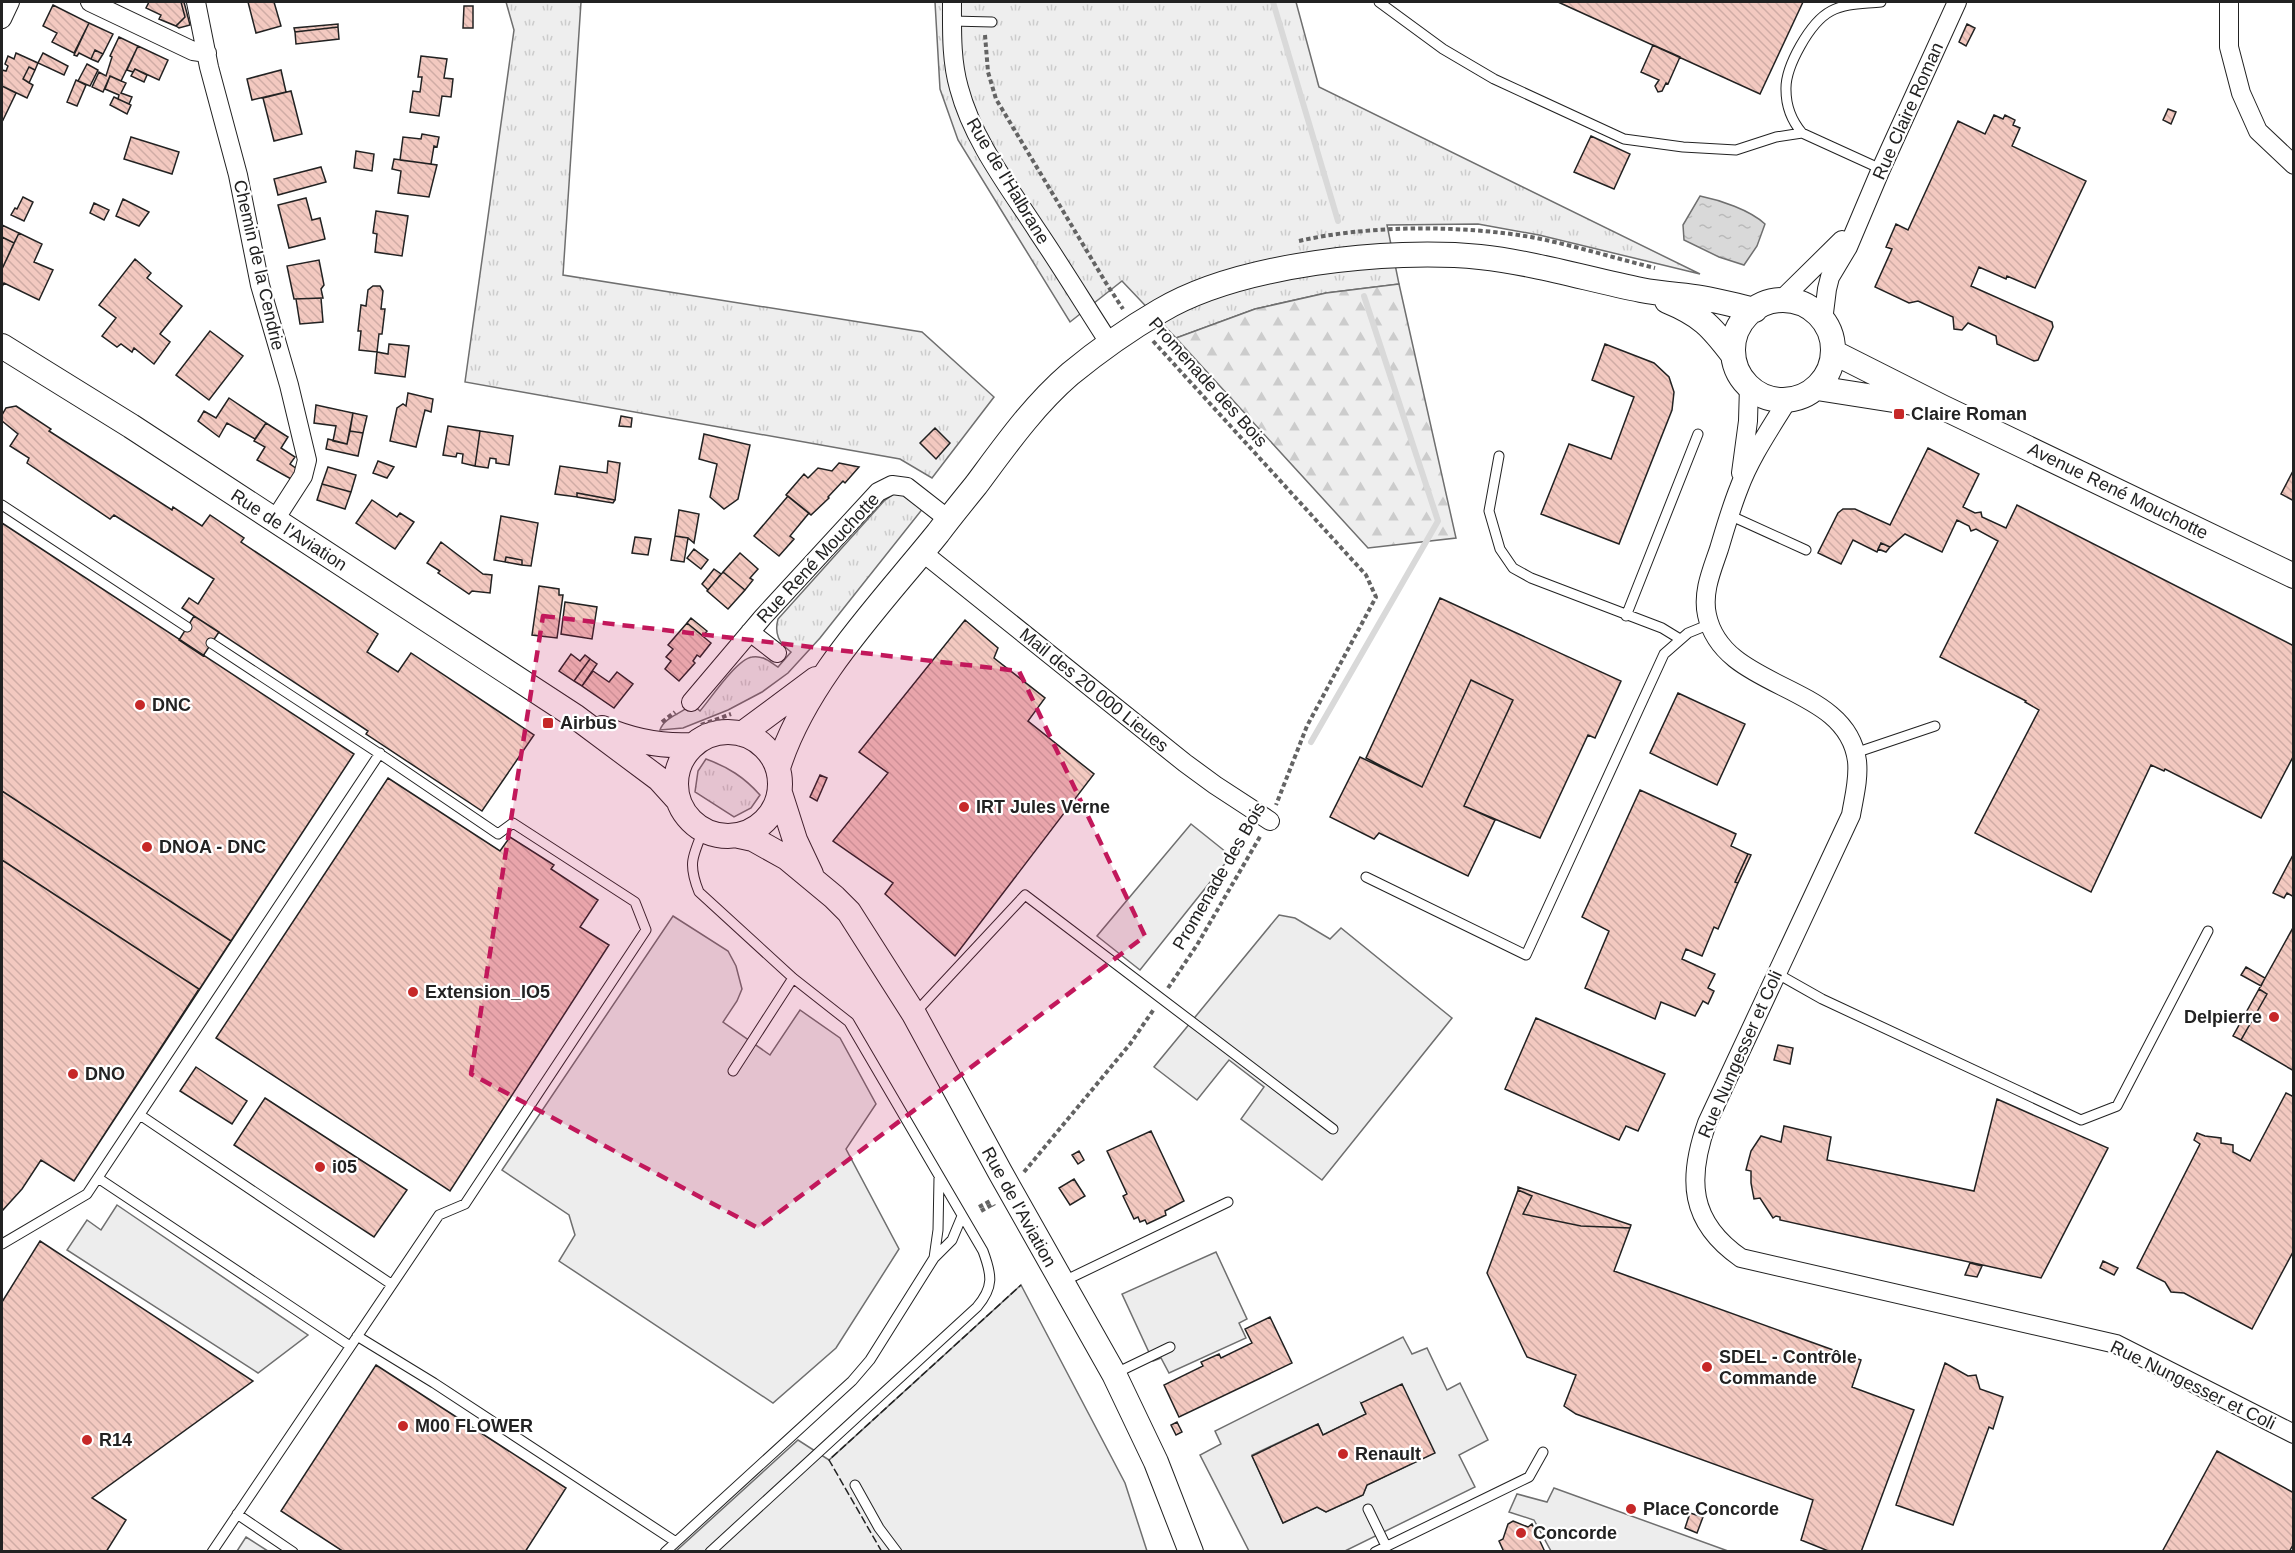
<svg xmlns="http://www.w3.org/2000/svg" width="2295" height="1553" font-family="Helvetica,sans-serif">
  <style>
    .grass { fill: url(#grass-tufts); stroke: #6f6f6f; stroke-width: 1.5 }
    .forest { fill: url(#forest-firs); stroke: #6f6f6f; stroke-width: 1.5 }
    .parking { fill: #ededed; stroke: #6f6f6f; stroke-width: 1.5; fill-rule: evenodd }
    .water { fill: url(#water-ripples); stroke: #6f6f6f; stroke-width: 1.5 }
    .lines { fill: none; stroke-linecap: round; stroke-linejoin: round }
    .stream { stroke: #d9d9d9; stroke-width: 6 }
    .building { fill: url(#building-back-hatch); stroke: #222; stroke-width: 1.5 }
    .service-casing { stroke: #222; stroke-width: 11 }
    .minor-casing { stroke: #222; stroke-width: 20 }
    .tertiary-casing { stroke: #222; stroke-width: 26 }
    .path { stroke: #646464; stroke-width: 4; stroke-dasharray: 4.5 3; stroke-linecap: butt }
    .service { stroke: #fff; stroke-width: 9 }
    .minor { stroke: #fff; stroke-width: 18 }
    .tertiary { stroke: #fff; stroke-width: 24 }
    .fence { stroke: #222; stroke-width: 1.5; stroke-dasharray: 8 3; stroke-linecap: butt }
    .marked { fill: #c2185b; fill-opacity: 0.2; stroke: #c2185b; stroke-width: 4.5; stroke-dasharray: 12 8; stroke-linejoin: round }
    .poi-dot { fill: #c62828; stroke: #fff; stroke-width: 2 }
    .labels { text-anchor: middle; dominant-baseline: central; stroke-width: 4.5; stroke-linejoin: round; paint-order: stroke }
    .street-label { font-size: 18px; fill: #222; stroke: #fff }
    .poi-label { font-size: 18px; font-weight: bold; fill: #222; stroke: #fff; text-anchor: start }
  </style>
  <defs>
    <pattern id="grass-tufts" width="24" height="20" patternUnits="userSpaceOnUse" patternTransform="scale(1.5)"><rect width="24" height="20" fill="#eee"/><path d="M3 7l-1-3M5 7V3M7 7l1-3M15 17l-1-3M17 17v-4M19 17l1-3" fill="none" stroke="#ccc"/></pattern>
    <pattern id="forest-firs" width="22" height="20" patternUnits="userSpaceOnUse" patternTransform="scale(1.5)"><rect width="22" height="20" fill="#eee"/><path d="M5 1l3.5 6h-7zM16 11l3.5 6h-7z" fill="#ccc"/></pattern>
    <pattern id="water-ripples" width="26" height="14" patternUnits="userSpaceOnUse" patternTransform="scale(1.5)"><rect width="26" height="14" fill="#d9d9d9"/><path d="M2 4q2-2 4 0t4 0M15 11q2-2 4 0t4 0" fill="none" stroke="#bababa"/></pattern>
    <pattern id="building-back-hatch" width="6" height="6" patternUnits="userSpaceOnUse" patternTransform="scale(1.5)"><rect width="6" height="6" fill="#f3c9c0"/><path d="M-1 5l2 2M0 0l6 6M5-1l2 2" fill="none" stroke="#d0aca5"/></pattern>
  </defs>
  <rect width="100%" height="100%" fill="#fff"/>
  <path class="grass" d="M506,2H581L563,275L922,332L994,397L932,478L900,459L465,382L514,30Z
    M935,2H1296L1319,87L1700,274L1539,235L1478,224L1387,225L1399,284L1326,293L1255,309L1176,338L1122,281L1070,322L958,140L940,89Z
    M901,493L924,507L820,638L788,673L762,692L728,710L683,728L660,730C664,717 683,713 692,704L700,711C711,698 737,659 752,657C763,655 770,662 778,667L791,652C779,643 774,634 778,619L884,501L894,494Z
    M706,759C728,767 744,777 760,795L751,808L734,817L695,792L698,771Z"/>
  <path class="forest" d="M1399,284L1456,538L1368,548L1176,338L1255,309L1326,293Z"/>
  <path class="parking" d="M1191,824L1231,856L1140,970L1097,936Z
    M1279,915L1295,918L1330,939L1341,928L1452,1018L1322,1180L1241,1119L1264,1087L1229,1060L1197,1100L1154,1067Z
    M673,916L728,951L736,966L742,989L737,1001L723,1022L770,1055L800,1010L840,1038L876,1104L846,1149L899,1249L836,1348L773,1403L559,1261L575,1235L569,1215L502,1170Z
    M117,1205L308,1335L258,1373L67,1250L87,1220L101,1230Z
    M1216,1252L1247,1319L1239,1323L1246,1338L1169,1373L1161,1358L1153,1361L1122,1294Z
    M1021,1285L1125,1483L1147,1551L675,1552L798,1440L829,1460Z
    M1403,1337L1412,1354L1427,1348L1447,1390L1460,1383L1488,1440L1459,1455L1475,1487L1345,1551H1249L1200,1455L1221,1444L1215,1431ZM1361,1403L1434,1453L1367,1485L1363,1495L1326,1512L1317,1507L1283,1523L1252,1455L1318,1424L1323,1435L1366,1414Z
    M1554,1488L1728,1551H1551L1534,1520L1509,1512L1517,1494L1547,1502Z
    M246,1537L268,1551H237Z"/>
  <path class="water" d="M1700,196C1720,200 1750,210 1765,224L1757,246L1744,265L1719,257L1684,240L1683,225Z"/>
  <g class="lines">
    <path class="stream" d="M1273,2L1338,221
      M1311,742L1438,521L1364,296"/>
  </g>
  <path class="building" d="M149,2H181L185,17L176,26L159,19L161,15L146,8Z
    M181,2H184L190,25L179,28L176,26L185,17Z
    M248,2H274L281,26L256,33Z
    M1558,2H1803L1760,94Z
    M53,5L89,23L74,53L52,42L57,33L43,26Z
    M464,6H473V28H463Z
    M89,23L113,34L103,54L95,50L91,59L79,53L77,56L74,55Z
    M338,24V27L295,32L294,28Z
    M1967,24L1975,28L1966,46L1959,42Z
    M338,27L339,39L296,44L295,32Z
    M119,37L138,46L121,81L110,76L103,92L92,87L99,72L106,76L112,57L110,56Z
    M1653,45L1680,57L1668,84L1666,83L1662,91L1658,92L1655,86L1659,80L1641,72Z
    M138,46L168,60L159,80L135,69L133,72L127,70Z
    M95,50L103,54L98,62L91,59Z
    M16,53L38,63L35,70L29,67L23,79L33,85L27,98L2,86V70L6,71L8,66L5,64L8,56L14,59Z
    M43,53L68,66L64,75L38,63Z
    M421,56L447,59L444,78L453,79L451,97L442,96L439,116L410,112L413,91L420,92L422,77H418Z
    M87,64L98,70L90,86L78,81Z
    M29,67L35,70L29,83L23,79Z
    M135,69L147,75L144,82L131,76Z
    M281,70L286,92L252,100L247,79Z
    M110,76L126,83L121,93L132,97L129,104L118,99L119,95L105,89Z
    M76,80L86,85L77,106L67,102Z
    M2,86L16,93L3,120L2,119Z
    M291,91L302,134L274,141L263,98Z
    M114,97L131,105L127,114L110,105Z
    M2168,109L2176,112L2171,124L2163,120Z
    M1994,115L2003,119L2005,115L2015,120L2013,125L2020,128L2012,146L2086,181L2035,288L2007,276L2006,279L1979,267L1971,286L2052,322L2053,327L2038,360L2034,361L1997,344L1996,336L1968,323L1962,330L1954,329L1953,317L1918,301L1909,303L1875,287L1892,249L1886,247L1896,224L1908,230L1958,121L1985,134Z
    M422,134L439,137L437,147L434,146L431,164L400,160L403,137L421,139Z
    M1591,136L1630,154L1614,189L1574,172Z
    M131,137L179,152L172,174L124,159Z
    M356,151L374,154L372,171L354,168Z
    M394,159L437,165L429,197L398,193L401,171L392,169Z
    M321,167L326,182L278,195L274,179Z
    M23,197L33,202L24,221L11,215L15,208L17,209Z
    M306,198L312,220L320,218L325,239L289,248L278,205Z
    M123,199L149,212L139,226L116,216Z
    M94,203L109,210L104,220L90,213Z
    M376,211L408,216L402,256L375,252L377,234L373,233Z
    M2,225L19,233L14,243L2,237Z
    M19,233L42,244L34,262L53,270L39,300L4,283L2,287V269Z
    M2,237L14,243L2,269Z
    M135,259L151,273L147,278L182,306L160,334L170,342L154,364L134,348L132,352L121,344L117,347L102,336L116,318L99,305Z
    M319,260L324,285L321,289L323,298L294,299L287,266Z
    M373,286H380L383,291L381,309H385L382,334H379L377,352L359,350L361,331H358L361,305L366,306L368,290Z
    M321,298L323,322L300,324L296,299Z
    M210,331L243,356L209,400L176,375Z
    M389,344L409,346L405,377L375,373L377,352L388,354Z
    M1605,344L1654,363L1669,377L1674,392L1672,410L1619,544L1541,514L1569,444L1611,459L1634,397L1592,380Z
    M408,393L433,399L431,412L425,410L416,447L390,441L397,408L403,404L406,406Z
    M229,398L266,423L255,439L227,423L219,437L198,421L204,411L216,418Z
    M316,405L353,413L347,444L333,441L336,426L314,423Z
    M16,406L51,429L49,431L172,510L173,507L202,526L210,515L244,538L241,542L378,634L367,652L398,672L411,653L534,735L482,811L366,734L368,731L182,608L189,598L198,604L214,579L114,515L110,519L27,463L29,458L10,446L18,434L2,421V415L6,408Z
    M353,413L367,416L363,433L350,431Z
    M621,416L632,418L631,427L619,426Z
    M266,423L288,437L281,448L295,457L290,464L297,469L291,479L257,460L265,447L254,441Z
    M448,426L480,431L475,466L462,463L463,454L457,453L456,457L443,455Z
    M935,428L950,443L936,459L920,443Z
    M350,431L363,433L358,456L326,449L328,439L347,444Z
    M480,431L513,436L509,465L496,463V459L490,458L488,468L475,466Z
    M704,434L750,445L738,499L724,509L710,497L717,464L699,459Z
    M1928,448L1979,474L1963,507L1975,513L1981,512L1982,517L2006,528L2017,505L2294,646V755L2261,818L2165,769L2164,771L2151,765L2091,892L1975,833L2039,710L2025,702L2026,701L1940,657L1998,541L1976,529L1971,531L1969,526L1957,520L1942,552L1905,534L1890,547L1881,543L1877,552L1853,540L1841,564L1818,553L1838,513L1843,509H1855L1890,525Z
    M378,461L394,467L387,478L373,473Z
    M608,461L620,463L615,500L577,493V497L555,494L560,466L607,473Z
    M839,463L859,467L845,483L843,481L828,497L829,498L811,515L786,495L804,474L808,478L818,468L832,471Z
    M328,467L356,475L351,492L322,484Z
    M2294,469V501L2281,494Z
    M322,484L351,492L345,509L317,500Z
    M577,493L615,500L613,503L577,497Z
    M788,496L809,513L790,536L794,539L779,556L754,536Z
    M372,500L397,517L400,513L414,522L395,549L356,523Z
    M679,510L699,514L694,543L688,538L675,536Z
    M501,516L538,523L531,566L522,565V560L506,557L505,562L494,560Z
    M2,523L354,754L74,1181L41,1160L22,1189L2,1211Z
    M2,523L354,754L231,941L2,791Z
    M2,523L354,754L231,941L2,791Z
    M675,536L688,538L684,562L671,560Z
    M635,537L651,539L648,555L632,553Z
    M441,542L483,574L492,575L490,593L472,591L469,594L438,573L440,571L427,563Z
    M1881,543L1890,547L1886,552L1878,549Z
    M694,549L708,560L701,569L687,558Z
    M740,553L758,569L750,578L753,580L745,590L723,572Z
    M506,557L522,560V565L505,562Z
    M714,569L721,574L708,590L702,584Z
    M723,572L745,590L728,609L707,591Z
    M539,586L559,589V595H563L557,638L532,635Z
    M1440,598L1621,681L1595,738L1588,735L1540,838L1464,806L1513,700L1471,680L1422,787L1366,758Z
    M565,602L597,607L592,639L561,634Z
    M194,616L219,632L203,656L179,640Z
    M691,618L707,631L703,636L687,623Z
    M965,620L998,648L994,658L1045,698L1028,721L1094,774L955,956L885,894L893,883L833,841L888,773L859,752Z
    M687,623L711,643L700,657L697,655L693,661L695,663L679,681L665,669L671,661L666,657L673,649L668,645Z
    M571,654L580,661L585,655L590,659L574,681L559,671Z
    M590,659L597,664L582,686L574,681Z
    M593,671L609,682L617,672L633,684L614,708L582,686Z
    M1471,680L1513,700L1464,806L1495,820L1468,876L1379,833L1374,839L1330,817L1360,757L1422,787Z
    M1678,693L1745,724L1717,785L1650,753Z
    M820,775L827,778L817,801L810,797Z
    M388,778L500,851L510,837L554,865L551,869L598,900L580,927L609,945L450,1191L216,1038Z
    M1640,790L1736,834L1731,846L1748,854L1735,882L1738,883L1718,929L1714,927L1702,956L1686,949L1682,959L1715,974L1708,988L1714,991L1708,1004L1703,1001L1695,1016L1661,1002L1655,1019L1585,988L1609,931L1582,917Z
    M2,791L231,941L74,1181L41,1160L22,1189L2,1211Z
    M2294,853V897L2287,893L2284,898L2273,893Z
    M1748,854L1751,855L1738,883L1735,882Z
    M2,860L199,989L74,1181L41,1160L22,1189L2,1211Z
    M2294,926V1071L2241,1040L2267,994L2259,989Z
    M2246,967L2265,978L2261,986L2241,975Z
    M2259,989L2267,994L2241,1040L2233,1036Z
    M1536,1018L1665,1074L1638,1131L1626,1126L1619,1140L1505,1089Z
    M1778,1045L1793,1048L1790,1064L1774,1060Z
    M196,1067L247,1101L232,1124L180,1091Z
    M2286,1093L2294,1097V1250L2252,1329L2184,1293L2171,1292L2165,1282L2137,1268L2200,1144L2194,1140L2197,1133L2205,1136L2221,1138V1143L2233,1145V1152L2250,1161Z
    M265,1098L407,1190L374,1237L234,1145Z
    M1997,1099L2108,1148L2041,1278L1780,1220V1217L1776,1216L1773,1218L1760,1198L1754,1199L1751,1183V1171L1746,1170L1751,1151L1761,1136L1781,1142L1784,1126L1831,1137L1827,1160L1974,1191Z
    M1151,1131L1184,1201L1165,1211L1166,1215L1147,1224L1145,1220L1140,1222L1138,1217L1134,1219L1123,1196L1127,1194L1107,1151Z
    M1079,1151L1084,1160L1078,1164L1072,1155Z
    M1074,1179L1085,1196L1070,1205L1059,1188Z
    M1518,1187L1631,1225L1630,1228L1581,1226L1523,1214L1532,1196L1518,1190Z
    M1518,1190L1532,1196L1523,1214L1581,1226L1630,1228L1614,1271L1861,1360L1852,1387L1914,1410L1861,1552H1831L1801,1540L1813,1500L1576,1414L1564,1406L1576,1375L1527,1357L1487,1273Z
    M40,1241L253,1381L92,1498L126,1520L106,1552H2V1302Z
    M2103,1261L2118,1268L2114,1275L2100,1268Z
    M1970,1263L1982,1266L1977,1277L1965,1275Z
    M1270,1317L1292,1363L1179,1417L1164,1385L1203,1366L1201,1362L1219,1354L1221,1358L1252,1343L1245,1329Z
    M1945,1363L1968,1376L1976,1375L1980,1389L2003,1397L1993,1429L1989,1427L1953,1525L1896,1505Z
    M376,1365L566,1488L525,1552H344L281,1511Z
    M1402,1384L1435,1453L1367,1485L1363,1495L1326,1512L1317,1507L1283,1523L1252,1456L1318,1424L1323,1435L1366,1414L1361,1403Z
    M1177,1422L1182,1432L1176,1435L1171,1425Z
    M2217,1451L2294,1493V1543L2289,1552H2162Z
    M1690,1513L1703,1517L1697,1533L1685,1528Z
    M1513,1521L1528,1527L1532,1524L1545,1552H1504L1499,1541L1503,1539L1508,1524Z"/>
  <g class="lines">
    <g class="service-casing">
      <path id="service" d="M1379,2L1443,49L1494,79L1624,139L1683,147L1736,150L1776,137L1802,133L1881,169
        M952,21L992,22
        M1802,133C1792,121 1786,106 1786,90C1785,67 1810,22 1831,11C1846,3 1864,4 1881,2
        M1499,456L1489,511L1500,549L1513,568L1531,578L1662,628L1680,639
        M2,505L187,627
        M1729,515L1806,550
        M1626,616L1698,434
        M211,643L386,758L498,834L513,823L635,902L646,930L465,1204L439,1215L212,1552
        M1855,753L1935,726
        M703,831C692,857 688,865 699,892L793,978L849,1022L983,1251C992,1275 994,1287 977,1307L710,1552
        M1366,877L1526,955L1664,654L1688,633L1710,624
        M1776,973L1822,999L2081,1120L2117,1106L2208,931
        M916,1012L1025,895L1333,1129
        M733,1071L793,978
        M140,1115L391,1284
        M98,1178L350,1346
        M2,1244L87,1194L380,753
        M934,1258L952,1240L962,1216
        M1064,1281L1228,1202
        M357,1336L434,1383L676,1542
        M1114,1374L1170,1347
        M855,1485L879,1528L897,1552
        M1368,1509L1386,1546
        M237,1514L293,1552
        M665,1552L852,1381L870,1360L934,1258L938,1230L939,1178
        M1375,1552L1529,1477L1543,1452"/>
    </g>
    <g class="minor-casing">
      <path id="minor" d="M90,2L193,51L207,53
        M196,2L209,67L238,175L260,285L289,385L307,460L303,476L274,521
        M952,2C952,30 951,60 959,88C973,141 1009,187 1038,232C1063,269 1086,307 1110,344
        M2229,2V47L2241,93L2258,131L2294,165
        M2,19L10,2
        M1781,300L1842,240
        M1823,321L1827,289L1830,277L1848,247L1881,169L1957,2
        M1787,401C1770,429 1750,458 1739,488C1731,508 1725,529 1719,549C1712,570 1702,592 1707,615C1723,692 1847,682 1857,761C1859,779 1854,797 1851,815L1707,1123C1687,1179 1689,1222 1741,1258L2116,1344L2294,1434
        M1741,473L1748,421L1749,386
        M922,552L1185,763L1215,785L1270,821
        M750,632L777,653
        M691,702L763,617L878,492L892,485L907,487L948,519"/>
    </g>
    <g class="tertiary-casing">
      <path id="tertiary" d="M1733 350a50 50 0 1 1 100 0a50 50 0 1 1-100 0Z
        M1667,301C1701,315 1711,326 1733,355
        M2,346L131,426L576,717L659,779L678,800
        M1833,352L1942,407L2294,576
        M1817,388L1919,404
        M602,728C632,741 661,747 693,745
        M676 784a52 52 0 1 1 104 0a52 52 0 1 1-104 0Z
        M742,734L816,679
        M778,768C805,681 881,604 938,533C950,517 963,501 976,485C1005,446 1033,406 1070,374C1098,351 1129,329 1160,311C1239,264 1389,248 1480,257C1535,263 1587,279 1641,290C1661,294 1682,295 1702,298C1720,301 1737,306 1755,310
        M780,793L795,840L811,874
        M739,836L753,839L787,858L834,897L849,912L914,1014L1000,1172L1114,1374L1156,1462L1191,1552"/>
    </g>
    <path class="path" d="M985,35L988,72L996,99L1106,283L1123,309
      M1299,241C1368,225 1461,225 1531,237C1573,245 1614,258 1655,268
      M1153,341L1366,575L1376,597L1307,726L1276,805
      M662,722L675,712
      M701,725L731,714
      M1168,988L1197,945L1261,835
      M1024,1172L1130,1044L1154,1009
      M979,1207L992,1200
      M981,1211L993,1204L994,1206"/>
    <use href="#service" class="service"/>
    <use href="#minor" class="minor"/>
    <use href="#tertiary" class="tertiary"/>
    <path class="fence" d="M882,1552L829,1460L1021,1285"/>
  </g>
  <path class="marked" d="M543,616L1019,671L1145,936L758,1228L471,1074Z"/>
  <g class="poi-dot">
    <rect x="1893" y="408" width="12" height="12" rx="3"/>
    <circle cx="140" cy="705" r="6"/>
    <rect x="542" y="717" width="12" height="12" rx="3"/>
    <circle cx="964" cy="807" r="6"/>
    <circle cx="147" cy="847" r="6"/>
    <circle cx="413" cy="992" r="6"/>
    <circle cx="2274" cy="1017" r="6"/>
    <circle cx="73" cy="1074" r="6"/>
    <circle cx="320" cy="1167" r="6"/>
    <circle cx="1707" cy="1367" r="6"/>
    <circle cx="403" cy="1426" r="6"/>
    <circle cx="87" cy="1440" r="6"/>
    <circle cx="1343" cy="1454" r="6"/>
    <circle cx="1631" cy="1509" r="6"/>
    <circle cx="1521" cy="1533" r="6"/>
  </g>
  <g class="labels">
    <g class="street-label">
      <text transform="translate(1908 111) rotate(-66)">Rue Claire Roman</text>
      <text transform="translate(1008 181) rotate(59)">Rue de l'Halbrane</text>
      <text transform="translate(259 265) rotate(77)">Chemin de la Cendrie</text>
      <text transform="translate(1208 382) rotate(48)">Promenade des Bois</text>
      <text transform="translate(2118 491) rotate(26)">Avenue René Mouchotte</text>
      <text transform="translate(289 530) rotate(33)">Rue de l'Aviation</text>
      <text transform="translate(818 558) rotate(-47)">Rue René Mouchotte</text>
      <text transform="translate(1094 690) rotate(39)">Mail des 20 000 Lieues</text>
      <text transform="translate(1219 876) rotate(-60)">Promenade des Bois</text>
      <text transform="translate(1740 1054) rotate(-66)">Rue Nungesser et Coli</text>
      <text transform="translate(1019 1207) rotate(61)">Rue de l'Aviation</text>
      <text transform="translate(2193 1385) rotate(26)">Rue Nungesser et Coli</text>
    </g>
    <g class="poi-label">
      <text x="1911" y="414">Claire Roman</text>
      <text x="152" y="705">DNC</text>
      <text x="560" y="723">Airbus</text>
      <text x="976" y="807">IRT Jules Verne</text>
      <text x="159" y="847">DNOA - DNC</text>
      <text x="425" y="992">Extension_IO5</text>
      <text x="2262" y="1017" text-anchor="end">Delpierre</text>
      <text x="85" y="1074">DNO</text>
      <text x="332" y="1167">i05</text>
      <text x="1719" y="1357">SDEL - Contrôle<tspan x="1719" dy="21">Commande</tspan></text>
      <text x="415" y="1426">M00 FLOWER</text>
      <text x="99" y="1440">R14</text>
      <text x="1355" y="1454">Renault</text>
      <text x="1643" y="1509">Place Concorde</text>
      <text x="1533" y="1533">Concorde</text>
    </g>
  </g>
  <rect width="2295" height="1553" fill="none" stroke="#222222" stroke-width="6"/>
</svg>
